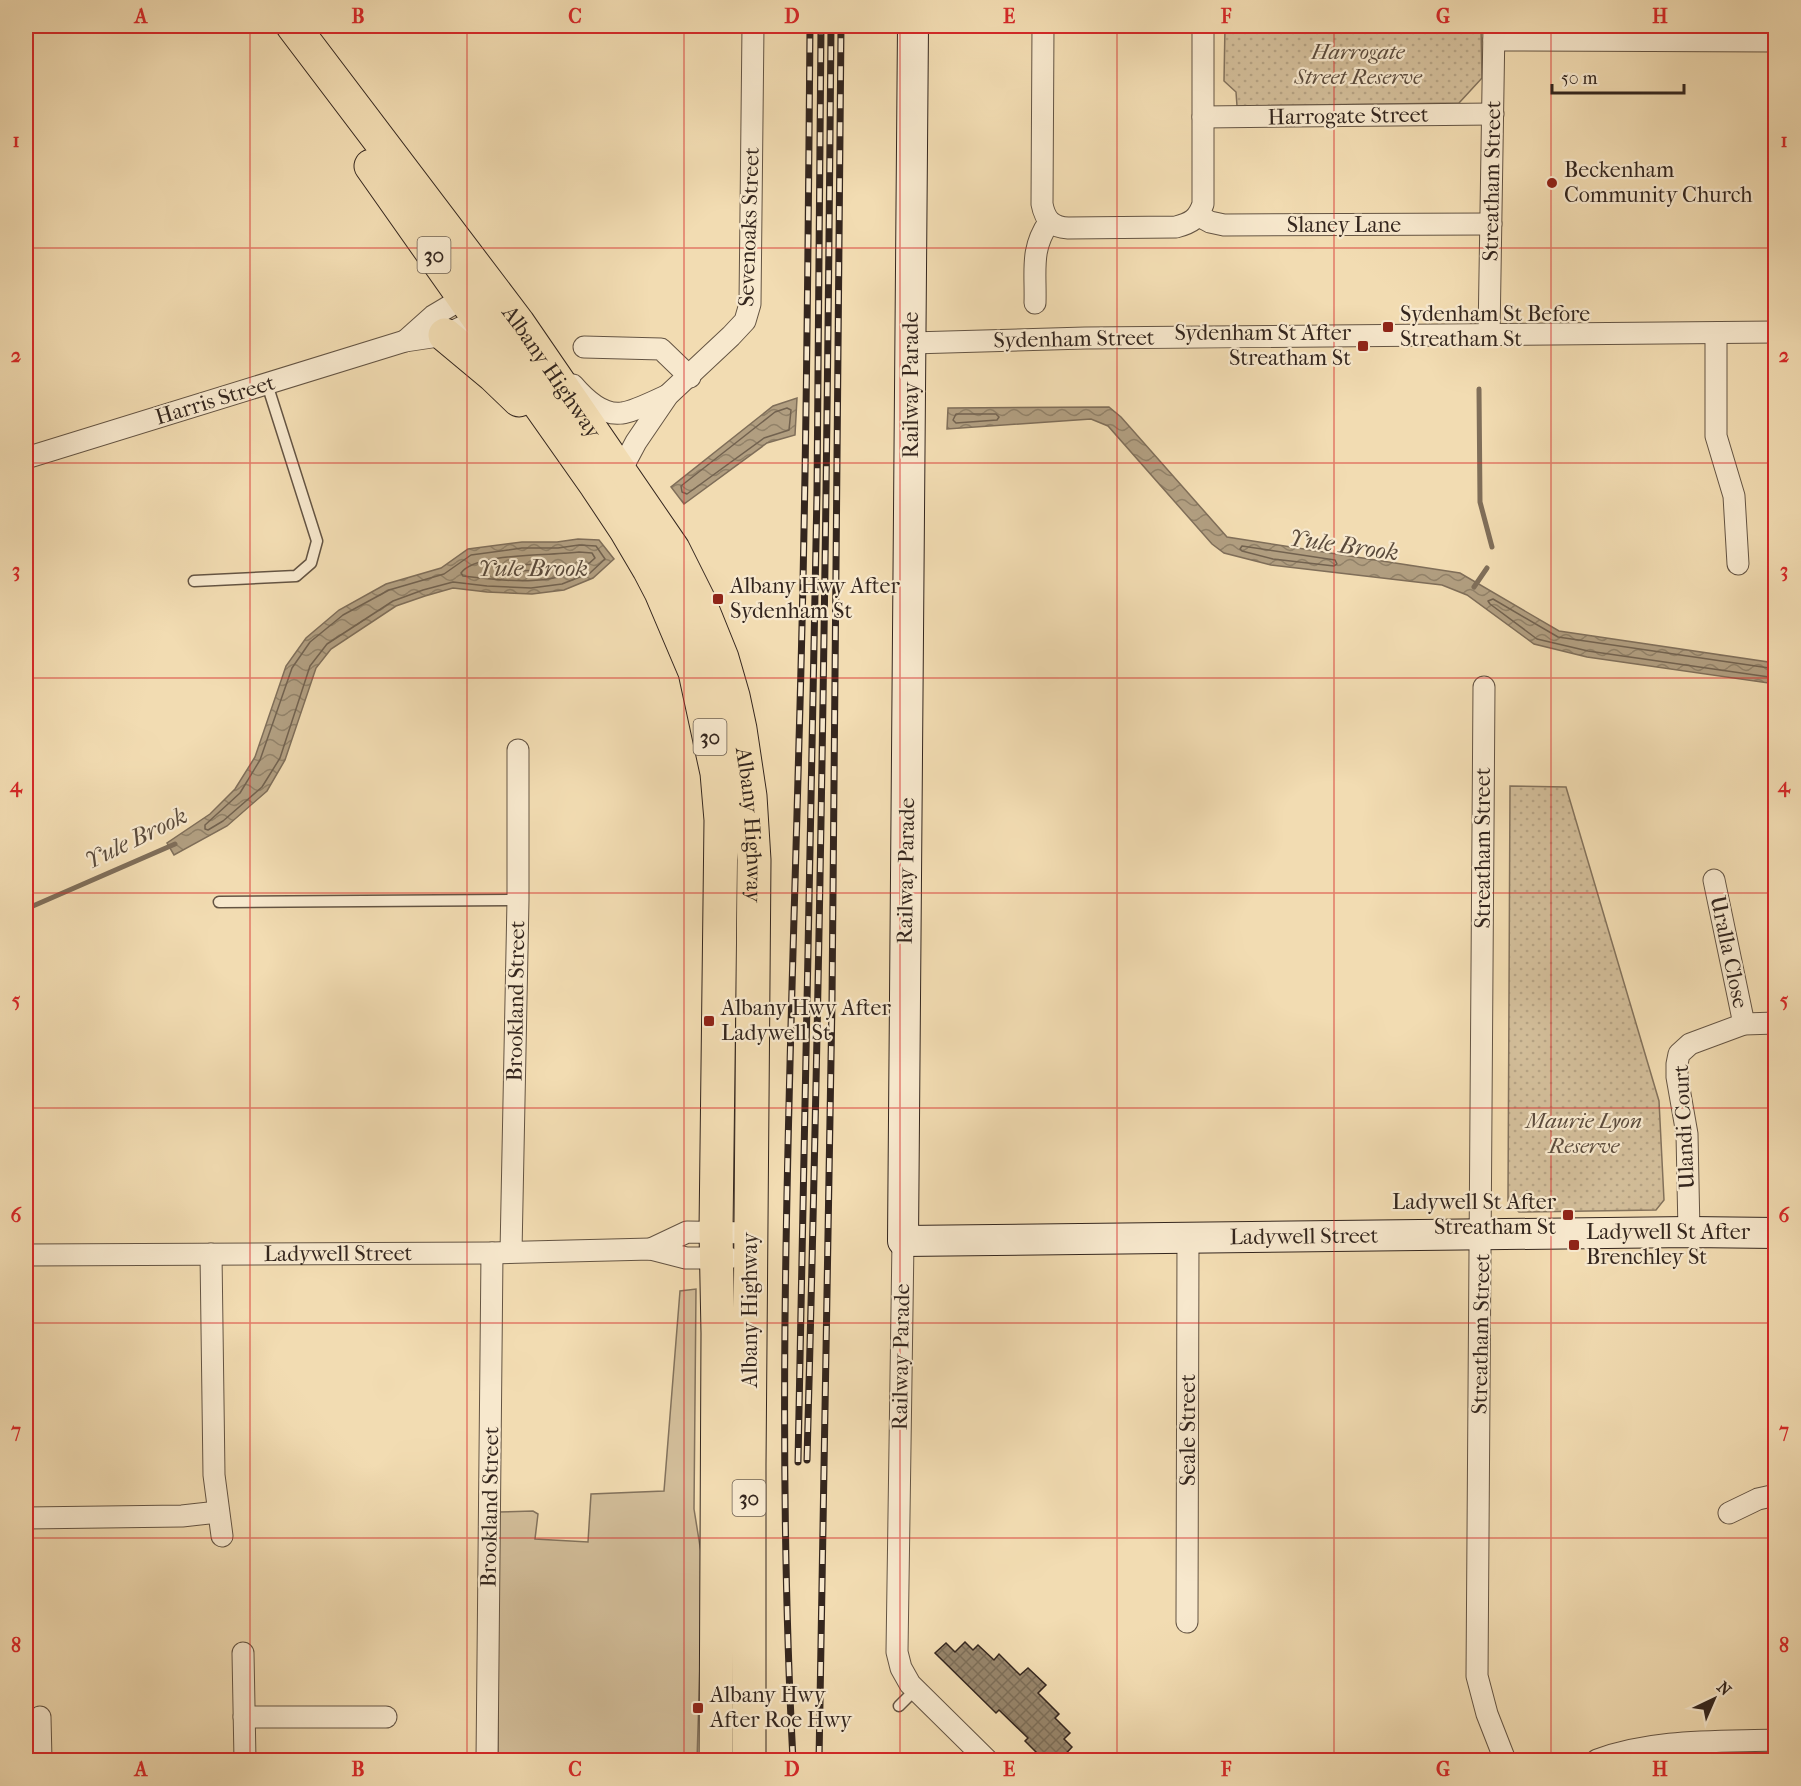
<svg xmlns="http://www.w3.org/2000/svg" width="1801" height="1786" font-family="'IM FELL French Canon',serif">
  <style>
    .grass { fill: #d2bd99; stroke: #83725c; stroke-width: 1.5 }
    .park { fill: url(#park-dots); stroke: #83725c; stroke-width: 1.5 }
    .water { fill: url(#water-waves); stroke: #7f6e59; stroke-width: 1.5 }
    .lines { fill: none; stroke-linecap: round; stroke-linejoin: round }
    .shore { stroke: #72624f; stroke-width: 1.5 }
    .stream { stroke: #7f6e59; stroke-width: 5 }
    .building { fill: url(#building-cross-hatch); stroke: #34261e; stroke-width: 1.5 }
    .lane-casing { stroke: #645443; stroke-width: 13 }
    .street-casing { stroke: #645443; stroke-width: 23 }
    .secondary-casing { stroke: #34261e; stroke-width: 32 }
    .highway-casing { stroke: #34261e; stroke-width: 35 }
    .lane { stroke: #f7e8cd; stroke-width: 10 }
    .street { stroke: #f7e8cd; stroke-width: 21 }
    .secondary { stroke: #f7e8cd; stroke-width: 30 }
    .highway { stroke: #f2dcb2; stroke-width: 33 }
    .rail-casing { stroke: #34261e; stroke-width: 7 }
    .rail { stroke: #f7e8cd; stroke-width: 4.5; stroke-dasharray: 14; stroke-linecap: butt }
    .grid { fill: none; stroke: #d62828; stroke-width: 1.5; stroke-opacity: 0.55 }
    .poi-dot { fill: #8f2418; stroke: #f7e8cd; stroke-width: 2 }
    .labels { text-anchor: middle; dominant-baseline: central; stroke-width: 4.5; stroke-linejoin: round; paint-order: stroke }
    .shield { fill: #f7e8cd; stroke: #6e6052; stroke-width: 1.5 }
    .shield-label { font-size: 21px; font-weight: bold; fill: #34261e }
    .park-label { font-size: 22px; font-style: italic; fill: #5c4c3d; stroke: #f7e8cd }
    .street-label { font-size: 22px; fill: #34261e; stroke: #f7e8cd }
    .poi-label { font-size: 22px; fill: #34261e; stroke: #f7e8cd; text-anchor: start }
    .water-label { font-size: 24px; font-style: italic; fill: #5a4a3b; stroke: #f7e8cd }
    .neatline { fill: none; stroke: #d62828; stroke-width: 2 }
    .grid-label { font-size: 20px; text-anchor: middle; font-weight: bold; fill: #d62828 }
  </style>
  <defs>
    <pattern id="park-dots" width="8" height="8" patternUnits="userSpaceOnUse" patternTransform="scale(1.5)"><rect width="8" height="8" fill="#d2bd99"/><path d="M2 2h.1M6 6h.1" fill="none" stroke="#b5a283" stroke-width="1.8" stroke-linecap="round"/></pattern>
    <pattern id="water-waves" width="16" height="10" patternUnits="userSpaceOnUse" patternTransform="scale(1.5)"><rect width="16" height="10" fill="#b19e80"/><path d="M0 5q4-4 8 0t8 0" fill="none" stroke="#918168"/></pattern>
    <pattern id="building-cross-hatch" width="8" height="8" patternUnits="userSpaceOnUse" patternTransform="scale(1.5)"><rect width="8" height="8" fill="#97856b"/><path d="M0 0l8 8M0 8l8-8" fill="none" stroke="#7c6d57"/></pattern>
  </defs>
  <rect width="100%" height="100%" fill="#f2dcb2"/>
  <filter id="stains"><feTurbulence type="fractalNoise" baseFrequency=".00333" numOctaves="4"/><feColorMatrix values="0 0 0 0 .2 0 0 0 0 .09 0 0 0 0 .02 0 0 0 .5 -.17"/></filter>
  <radialGradient id="worn" r=".72"><stop offset=".6" stop-color="#630" stop-opacity="0"/><stop offset="1" stop-color="#630" stop-opacity=".3"/></radialGradient>
  <path class="grass" d="M696,1289L694,1509L703,1565L697,1760H498V1512L533,1511L538,1514L535,1539L588,1542L591,1494L664,1491L680,1291Z"/>
  <path class="park" d="M1225,26H1481L1482,78L1459,103L1237,106L1236,92L1224,81Z
    M1510,786L1566,787L1659,1101L1664,1200L1656,1210L1519,1212L1508,1201Z"/>
  <path class="water" d="M797,398L795,435L767,443L684,504L671,487L773,406Z
    M1109,407L1121,417L1227,537L1460,573L1559,631L1775,663V684L1587,657L1534,644L1467,595L1442,585L1271,565L1224,553L1212,544L1108,426L1091,419L947,429L948,408Z
    M578,539L599,540L614,559L593,578L564,590L532,594L487,592L453,588L425,596L396,606L331,649L316,668L285,760L267,791L227,826L174,855L167,843L210,814L235,789L255,757L286,666L306,638L339,610L386,584L441,568L468,549L522,542H557Z"/>
  <g class="lines">
    <path class="shore" d="M787,408L791,410L789,430L764,438L687,494L682,492L681,486L775,412Z
      M956,414H996L999,417L997,420L956,423L953,420Z
      M579,545L596,546L605,559L590,573L562,584L531,588L487,586L453,582L423,590L393,601L327,644L310,666L280,758L262,787L223,821L208,830L205,829V825L240,793L260,760L292,668L310,642L343,615L389,590L444,574L471,555L522,548H558Z
      M1242,546L1335,560L1337,564L1334,566L1273,559L1242,551L1240,549Z
      M579,552L592,553L595,558C565,589 502,581 463,576L461,573C475,552 553,556 579,552Z
      M542,564L544,567L542,570L517,571L515,569L517,565Z
      M1776,669L1558,637L1493,599L1488,601L1490,604L1537,639L1588,651L1776,678"/>
    <path class="stream" d="M1479,389L1480,502L1492,547
      M1474,587L1487,568
      M26,909L175,844"/>
  </g>
  <path class="building" d="M965,1642L973,1650L978,1645L994,1660L999,1654L1020,1675L1028,1668L1046,1685L1038,1693L1059,1714L1055,1718L1070,1733L1064,1739L1072,1747L1059,1761H1045L1025,1741L1028,1738L999,1710L996,1713L935,1653L946,1643L955,1652Z"/>
  <g class="lines">
    <g class="lane-casing">
      <path id="lane" d="M194,581L296,576L311,563L317,541L267,384
        M219,902L518,900
        M899,1706L915,1690
        M1674,1743L1676,1760"/>
    </g>
    <g class="street-casing">
      <g id="street">
        <path d="M1043,26L1042,204C1045,220 1052,227 1068,228L1176,227C1191,223 1198,219 1203,204V26"/>
        <path d="M1494,40L1776,41"/>
        <path d="M1203,117L1493,114"/>
        <path d="M1199,216L1210,222L1224,225L1491,224"/>
        <path d="M1035,303C1036,270 1030,250 1049,222"/>
        <path d="M1716,333V436L1734,496L1738,564"/>
        <path d="M1489,336L1494,26"/>
        <path d="M405,341L433,316L475,291"/>
        <path d="M912,343L1085,338L1776,332"/>
        <path d="M584,347L661,349L690,377"/>
        <path d="M573,385C585,399 602,416 622,413C633,412 657,400 668,395"/>
        <path d="M26,458L405,341L445,335L488,315"/>
        <path d="M620,472L636,442L668,395L731,336L745,321L750,304L753,26"/>
        <path d="M1484,687L1477,1676L1487,1714L1505,1760"/>
        <path d="M1714,880L1744,1024"/>
        <path d="M1689,1232L1687,1134L1677,1077V1064L1679,1054L1690,1044L1744,1024L1776,1023"/>
        <path d="M903,1241L897,1652L901,1668L910,1684L987,1760"/>
        <path d="M651,1249L687,1232L751,1233"/>
        <path d="M511,1252L518,900V750"/>
        <path d="M211,1254L214,1475L222,1536"/>
        <path id="s1" d="M26,1255L492,1253L651,1249L686,1258H729"/>
        <path d="M1729,1513L1758,1499L1776,1495"/>
        <path d="M26,1518L182,1516L218,1512"/>
        <path d="M1187,1622L1188,1237"/>
        <path d="M243,1653L245,1760"/>
        <path d="M40,1717L41,1760"/>
        <path d="M244,1717H386"/>
        <path d="M487,1760L492,1253"/>
        <path d="M1597,1760C1654,1739 1715,1742 1776,1740"/>
      </g>
    </g>
    <g class="secondary-casing">
      <g id="secondary">
        <path id="s2" d="M913,26L903,1241L1689,1232L1776,1233"/>
      </g>
    </g>
    <g class="highway-casing">
      <g id="highway">
        <path id="s3" d="M293,26L518,323L673,549L699,601L722,658L733,696L740,729L750,796L754,860L749,1464V1760"/>
        <path d="M371,166L596,485L626,530L649,569L661,592L695,672L717,773L721,820L716,1231L718,1333L716,1760"/>
        <path d="M445,335L493,375L519,400"/>
      </g>
    </g>
    <use href="#lane" class="lane"/>
    <use href="#street" class="street"/>
    <use href="#secondary" class="secondary"/>
    <use href="#highway" class="highway"/>
    <g class="rail-casing">
      <path id="rail" d="M807,1460C820,982 827,504 831,26
        M798,1462L817,492L821,26
        M793,1760C775,1421 790,1081 799,741C806,502 808,264 810,26
        M819,1760L832,1001L841,26"/>
    </g>
    <use href="#rail" class="rail"/>
  </g>
  <path class="grid" d="M250,26V1760M467,26V1760M684,26V1760M900,26V1760M1117,26V1760M1334,26V1760M1551,26V1760M26,248H1776M26,463H1776M26,678H1776M26,893H1776M26,1108H1776M26,1323H1776M26,1538H1776"/>
  <g class="poi-dot">
    <circle cx="1552" cy="183" r="6"/>
    <rect x="1382" y="321" width="12" height="12" rx="3"/>
    <rect x="1357" y="340" width="12" height="12" rx="3"/>
    <rect x="712" y="593" width="12" height="12" rx="3"/>
    <rect x="703" y="1015" width="12" height="12" rx="3"/>
    <rect x="1562" y="1209" width="12" height="12" rx="3"/>
    <rect x="1568" y="1239" width="12" height="12" rx="3"/>
    <rect x="692" y="1702" width="12" height="12" rx="3"/>
  </g>
  <g class="labels">
    <g class="shield">
      <rect x="417.5" y="237" width="33" height="36" rx="4.5"/>
      <rect x="693.5" y="719" width="33" height="36" rx="4.5"/>
      <rect x="732.5" y="1480" width="33" height="36" rx="4.5"/>
    </g>
    <g class="shield-label">
      <text x="434" y="255">30</text>
      <text x="710" y="737">30</text>
      <text x="749" y="1498">30</text>
    </g>
    <g class="park-label">
      <text x="1358" y="52">Harrogate<tspan x="1358" dy="25">Street Reserve</tspan></text>
      <text x="1584" y="1121">Maurie Lyon<tspan x="1584" dy="25">Reserve</tspan></text>
    </g>
    <g class="street-label">
      <text transform="translate(1348 116) rotate(-1)">Harrogate Street</text>
      <text transform="translate(1492 181) rotate(-89)">Streatham Street</text>
      <text x="1344" y="225">Slaney Lane</text>
      <text transform="translate(749 227) rotate(-88)">Sevenoaks Street</text>
      <text transform="translate(1074 339) rotate(-1)">Sydenham Street</text>
      <text stroke="none"><textPath href="#s3" startOffset="432">Albany Highway</textPath></text>
      <text transform="translate(911 385) rotate(-90)">Railway Parade</text>
      <text transform="translate(215 400) rotate(-17)">Harris Street</text>
      <text stroke="none"><textPath href="#s3" startOffset="936">Albany Highway</textPath></text>
      <text transform="translate(1483 848) rotate(-90)">Streatham Street</text>
      <text transform="translate(906 871) rotate(-89)">Railway Parade</text>
      <text transform="translate(1729 952) rotate(78)">Uralla Close</text>
      <text transform="translate(516 1001) rotate(-89)">Brookland Street</text>
      <text transform="translate(1684 1127) rotate(-93)">Ulandi Court</text>
      <text stroke="none"><textPath href="#s2" startOffset="1616">Ladywell Street</textPath></text>
      <text stroke="none"><textPath href="#s1" startOffset="312">Ladywell Street</textPath></text>
      <text transform="translate(750 1310) rotate(-90)">Albany Highway</text>
      <text transform="translate(1481 1334) rotate(-89)">Streatham Street</text>
      <text transform="translate(901 1357) rotate(-89)">Railway Parade</text>
      <text transform="translate(1188 1430) rotate(-90)">Seale Street</text>
      <text transform="translate(490 1507) rotate(-89)">Brookland Street</text>
    </g>
    <g class="poi-label">
      <text x="1564" y="170">Beckenham<tspan x="1564" dy="25">Community Church</tspan></text>
      <text x="1400" y="314">Sydenham St Before<tspan x="1400" dy="25">Streatham St</tspan></text>
      <text x="1351" y="333" text-anchor="end">Sydenham St After<tspan x="1351" dy="25">Streatham St</tspan></text>
      <text x="730" y="586">Albany Hwy After<tspan x="730" dy="25">Sydenham St</tspan></text>
      <text x="721" y="1008">Albany Hwy After<tspan x="721" dy="25">Ladywell St</tspan></text>
      <text x="1556" y="1202" text-anchor="end">Ladywell St After<tspan x="1556" dy="25">Streatham St</tspan></text>
      <text x="1586" y="1232">Ladywell St After<tspan x="1586" dy="25">Brenchley St</tspan></text>
      <text x="710" y="1695">Albany Hwy<tspan x="710" dy="25">After Roe Hwy</tspan></text>
    </g>
    <g class="water-label">
      <text transform="translate(1344 545) rotate(8)">Yule Brook</text>
      <text x="533" y="568">Yule Brook</text>
      <text transform="translate(136 838) rotate(-26)">Yule Brook</text>
    </g>
  </g>
  <rect width="1801" height="1786" fill="none" stroke="#f2dcb2" stroke-width="66"/>
  <g transform="translate(1714 1699) rotate(44)" stroke="#f7e8cd" stroke-width="4.5" paint-order="stroke">
  <path d="M0-4.5L10 22L0 15L-10 22Z" fill="#34261e"/>
  <text y="-9" font-size="16" font-weight="bold" text-anchor="middle" fill="#34261e">N</text>
  </g>
  <path d="M1552 84v9h132v-9" fill="none" stroke="#34261e" stroke-width="3"/>
  <text x="1561" y="84" font-size="18" fill="#34261e" stroke="#f7e8cd" stroke-width="4.5" paint-order="stroke">50 m</text>
  <rect x="33" y="33" width="1735" height="1720" class="neatline"/>
  <g class="grid-label">
    <text x="141" y="23">A</text>
    <text x="358" y="23">B</text>
    <text x="575" y="23">C</text>
    <text x="792" y="23">D</text>
    <text x="1009" y="23">E</text>
    <text x="1226" y="23">F</text>
    <text x="1443" y="23">G</text>
    <text x="1660" y="23">H</text>
    <text x="16" y="147">1</text>
    <text x="1784" y="147">1</text>
    <text x="16" y="362">2</text>
    <text x="1784" y="362">2</text>
    <text x="16" y="577">3</text>
    <text x="1784" y="577">3</text>
    <text x="16" y="792">4</text>
    <text x="1784" y="792">4</text>
    <text x="16" y="1007">5</text>
    <text x="1784" y="1007">5</text>
    <text x="16" y="1222">6</text>
    <text x="1784" y="1222">6</text>
    <text x="16" y="1437">7</text>
    <text x="1784" y="1437">7</text>
    <text x="16" y="1652">8</text>
    <text x="1784" y="1652">8</text>
    <text x="141" y="1776">A</text>
    <text x="358" y="1776">B</text>
    <text x="575" y="1776">C</text>
    <text x="792" y="1776">D</text>
    <text x="1009" y="1776">E</text>
    <text x="1226" y="1776">F</text>
    <text x="1443" y="1776">G</text>
    <text x="1660" y="1776">H</text>
  </g>
  <rect width="100%" height="100%" filter="url(#stains)"/>
  <rect width="100%" height="100%" fill="url(#worn)"/>
</svg>
